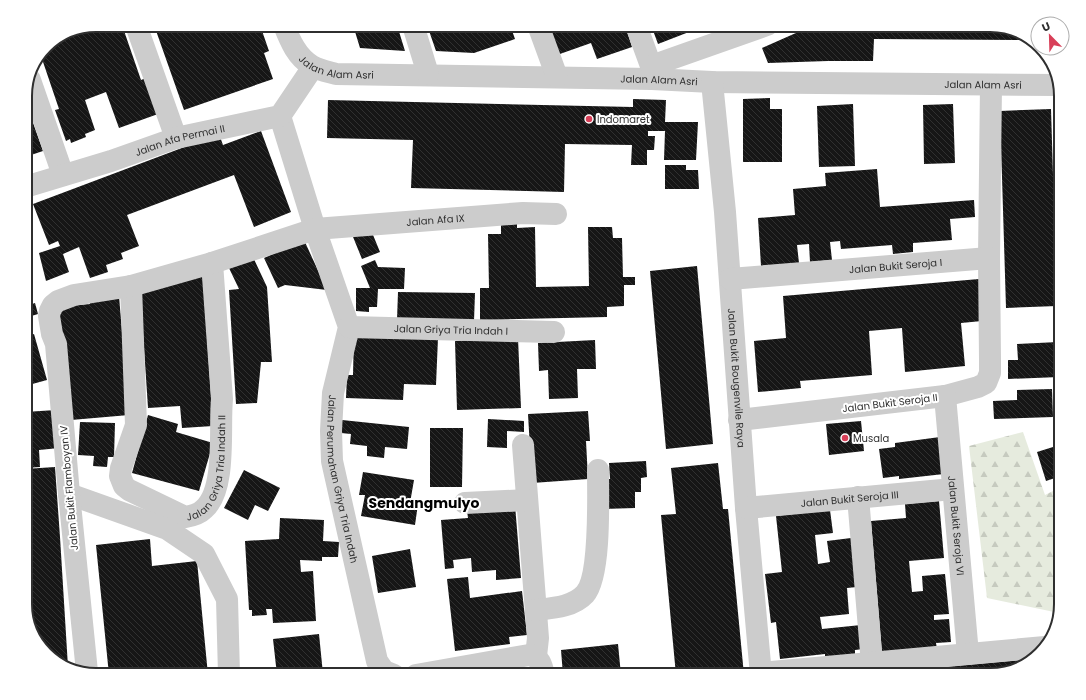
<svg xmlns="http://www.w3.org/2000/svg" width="1086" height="700" font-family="Poppins,sans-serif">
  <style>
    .forest { fill: url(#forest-firs) }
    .building { fill: url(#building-back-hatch) }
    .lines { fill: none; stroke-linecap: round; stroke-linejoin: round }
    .minor { stroke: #ccc; stroke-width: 22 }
    .poi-dot { fill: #d83f58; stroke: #fff; stroke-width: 1.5 }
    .labels { text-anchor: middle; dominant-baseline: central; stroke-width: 4; stroke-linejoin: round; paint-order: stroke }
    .street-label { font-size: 10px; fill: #2f2f2f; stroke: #fff }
    .poi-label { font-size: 10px; fill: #2f2f2f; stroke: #fff; text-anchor: start }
    .district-label { font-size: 14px; font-weight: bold; fill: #000; stroke: #fff }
    .rim { fill: none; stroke: #2f2f2f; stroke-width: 2 }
  </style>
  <defs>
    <pattern id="forest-firs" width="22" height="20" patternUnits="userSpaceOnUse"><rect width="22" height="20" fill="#e6ebde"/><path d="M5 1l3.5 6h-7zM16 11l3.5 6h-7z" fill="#c6cabf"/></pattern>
    <pattern id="building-back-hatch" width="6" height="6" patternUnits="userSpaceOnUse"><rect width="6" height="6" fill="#161616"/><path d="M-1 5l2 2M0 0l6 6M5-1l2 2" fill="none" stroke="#303030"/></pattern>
  </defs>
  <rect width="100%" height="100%" fill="#fff"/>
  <path class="forest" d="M1023,432L1045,495L1061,487V605L1059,613L987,598L969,446Z"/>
  <path class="building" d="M96,25H122L141,80L146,78L158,114L119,128L106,92L85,100L95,130L85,134L86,137L71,143L70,139L66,141L55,110L59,109L41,56L46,46L69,30Z
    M154,25H260L269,51L264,53L273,79L184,110Z
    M316,25H345L325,33H318Z
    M353,25H397L405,51L360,48Z
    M427,25H510L515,39L474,53L436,51Z
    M547,25H625L632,47L597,59L591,43L557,55Z
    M651,25H707L658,44Z
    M814,25H990L1029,37L1033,40L874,39L873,61H828L768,63L762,48Z
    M770,98V109H782V162H743V99Z
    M633,99L666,100L665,122H698L696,160H664L665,131H648V136H655L654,150H647V165H631L632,145L565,144L564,192L411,188L413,140L327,138L328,100L633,107Z
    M853,104L855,166L819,167L817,106Z
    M953,104L955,163L924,164L923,105Z
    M1051,109L1057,306L1006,308L1000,111Z
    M31,117L43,151L25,157V120Z
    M261,131L291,212L254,227L234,175L127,215L139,246L121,253L123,259L106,265L108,272L90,278L79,247L63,254L69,272L46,281L39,253L60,246L58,241L49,245L33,204L219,134L223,145Z
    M665,165H686V170H698L699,189H665Z
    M877,169L880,207L974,200L975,217L950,219L952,240L913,243V252L893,254L892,245L841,249L840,241L830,242L832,260L810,262L809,244L797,245L799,263L761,266L758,218L795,215L793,189L826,186L825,173Z
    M517,222V228L535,227L536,287L589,286L588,227H612L613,238H622L623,277H635V285H624V306L607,307V317L480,320V288H489L488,234H501V223Z
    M371,230L380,252L362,259L351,232Z
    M304,240L327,290L285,285L278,288L264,258Z
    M253,257L267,287L272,362H261L257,403L236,404L229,290L239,289L229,268Z
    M375,260L378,267L405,268L404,289H378L377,307H369V312L356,311V288H370L361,266Z
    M697,266L713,444L666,449L650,271Z
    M203,276L213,426L182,428L180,406L148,408L140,287Z
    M979,279L982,321L961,323L965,366L905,372L902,328L869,331L872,375L800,381L801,388L758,392L754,341L786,338L783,296Z
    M398,292L475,293L474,321L397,320Z
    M119,296L129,415L71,420L63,332H60L58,307L90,304L89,299Z
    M35,303L38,314L25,318V306Z
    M354,333L438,338L436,385L404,384L403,400L346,398L347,375H353Z
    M34,334L47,380L25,386V337Z
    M518,338L521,408L457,410L455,341Z
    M595,340L596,369H577L578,398L549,399L548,370L539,371L538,343Z
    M1058,342L1059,377L1008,379V360H1018L1017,344Z
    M1052,389L1053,417L994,419L993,401L1017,400V390Z
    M56,410L59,448L39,450L40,467L25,468V412Z
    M588,411L590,441H586L588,479L532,483L528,414Z
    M148,415L178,424L176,432L213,443L199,491L132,473Z
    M488,419L524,421V432L507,431V448L487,447Z
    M342,420L409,427L407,449L385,447L384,458L367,456V446L350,444L351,434L341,433Z
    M861,421L864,451L829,455L826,424Z
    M80,422L115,423L114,457H108L107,467L93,466L94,456L78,455Z
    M430,428H463L462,487H430Z
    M940,437L944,474L899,479V476L883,478L879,449L895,447V443Z
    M1053,447L1061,476L1046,481L1037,452Z
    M646,461L647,477L641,478V492H635V508L603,509L606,479H610L609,463Z
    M718,463L723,509H728L744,675H676L661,515L676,514L671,468Z
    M55,467L60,537L68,667L57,663L34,639L25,609V469Z
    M244,470L280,488L268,511L255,505L248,520L224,508Z
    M363,472L414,480L410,503L418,504L415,525L361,516L365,495H359Z
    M939,501L944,558L909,561L912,592L923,591L922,576L945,574L949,614L934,615V620L949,619L951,642L936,643L937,649L882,653L871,521L906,518L905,504Z
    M515,505L521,578L496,580V570L472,572L471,558L453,560L454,568L445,569L441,520L468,518L467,511Z
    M830,510L833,533L815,535L818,564L830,562L827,541L851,538L857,587L847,588L849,614L820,617L822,629L861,625L863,649L855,650V655L825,658V654L780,659L776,622L771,623L765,574L782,572L776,516Z
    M280,518L324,520L323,541L339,542L338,557H322V561L300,560L301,572L313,571L316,621L273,623L272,609H266L267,615L252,616V610H249L245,541L279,539Z
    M150,539L152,566L197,561L208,675H109L96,545Z
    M410,549L416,587L378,593L372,556Z
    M468,577L470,598L522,591L527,635L509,637L510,644L455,651L447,579Z
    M319,634L323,674L277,675L273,639Z
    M618,644L621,675H563L561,650Z
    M1033,659L1025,666L991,675H866V674Z
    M523,662L525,675H470Z"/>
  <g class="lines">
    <g class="minor">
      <path d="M136,25L176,138"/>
      <path id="s1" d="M284,25C290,41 297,57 312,66C319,70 329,72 336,74L652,79L712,82L1058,85"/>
      <path d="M413,25L428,74"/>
      <path d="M538,25L557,77"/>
      <path d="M636,25L651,66L652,79"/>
      <path d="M651,66L767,25"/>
      <path d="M30,80L63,175"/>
      <path id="s2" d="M712,82L725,212L746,508L761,675"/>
      <path id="s3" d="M280,116L315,229L349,327L333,393L331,431L332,461L377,661L384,671L394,675"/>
      <path id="s4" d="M25,187L111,161L176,138L280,116L313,67"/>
      <path d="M989,258L991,85"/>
      <path id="s5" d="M730,279L989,258L990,359V373L986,383L978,387L945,396L739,420"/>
      <path id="s6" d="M131,286L136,425L121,468L120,476L124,486L129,490L185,517C192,516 199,514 204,509C227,489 219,426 222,399L212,263"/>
      <path id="s7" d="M349,327L554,332"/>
      <path id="s8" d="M945,396L968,654"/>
      <path d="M523,445L538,638L536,656"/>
      <path d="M69,494L167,529L204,554L227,599L229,675"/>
      <path d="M858,497L872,664"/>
      <path d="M465,503L527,500"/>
      <path id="s9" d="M746,508L953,489"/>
      <path d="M536,610C553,608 573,607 585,594C601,576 598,496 598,470"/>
      <path id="s10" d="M87,672L69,494L56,344L52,334L49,316L50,311L53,305L58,301L74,295L131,286L212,263L315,229L523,213L556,214"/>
      <path d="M761,673L1045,647"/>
      <path d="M416,675L529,655C540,656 542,666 544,675"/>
    </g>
  </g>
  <g class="poi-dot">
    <circle cx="589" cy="119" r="4"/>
    <circle cx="845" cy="438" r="4"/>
  </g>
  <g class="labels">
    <g class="street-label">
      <text stroke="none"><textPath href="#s1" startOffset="75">Jalan Alam Asri</textPath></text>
      <text stroke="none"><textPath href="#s1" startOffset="399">Jalan Alam Asri</textPath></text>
      <text stroke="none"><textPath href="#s1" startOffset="723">Jalan Alam Asri</textPath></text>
      <text stroke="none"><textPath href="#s4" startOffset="162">Jalan Afa Permai II</textPath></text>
      <text stroke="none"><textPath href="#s10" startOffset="765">Jalan Afa IX</textPath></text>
      <text stroke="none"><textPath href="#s5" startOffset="166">Jalan Bukit Seroja I</textPath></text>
      <text stroke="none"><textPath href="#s7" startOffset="102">Jalan Griya Tria Indah I</textPath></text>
      <text stroke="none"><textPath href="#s2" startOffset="297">Jalan Bukit Bougenvile Raya</textPath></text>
      <text transform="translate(890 403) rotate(-7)">Jalan Bukit Seroja II</text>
      <text stroke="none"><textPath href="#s6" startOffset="332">Jalan Griya Tria Indah II</textPath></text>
      <text stroke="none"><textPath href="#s3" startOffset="377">Jalan Perumahan Griya Tria Indah</textPath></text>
      <text transform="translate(69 488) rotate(-95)">Jalan Bukit Flamboyan IV</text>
      <text stroke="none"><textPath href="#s9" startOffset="104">Jalan Bukit Seroja III</textPath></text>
      <text stroke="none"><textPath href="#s8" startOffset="130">Jalan Bukit Seroja VI</textPath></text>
    </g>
    <g class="poi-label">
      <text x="597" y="119">Indomaret</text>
      <text x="853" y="438">Musala</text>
    </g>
    <g class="district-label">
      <text x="424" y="503">Sendangmulyo</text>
    </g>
  </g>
  <path d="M0 0H1086V700H0ZM96 32H990A64 64 0 0 1 1054 96V604A64 64 0 0 1 990 668H96A64 64 0 0 1 32 604V96A64 64 0 0 1 96 32Z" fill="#fff" fill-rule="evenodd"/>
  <path class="rim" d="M96 32H990A64 64 0 0 1 1054 96V604A64 64 0 0 1 990 668H96A64 64 0 0 1 32 604V96A64 64 0 0 1 96 32Z"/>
  <g transform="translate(1050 36) rotate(337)"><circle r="19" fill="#ffffff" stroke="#acacac"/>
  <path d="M0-3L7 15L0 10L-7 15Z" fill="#d83f58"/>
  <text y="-6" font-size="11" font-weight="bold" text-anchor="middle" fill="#2f2f2f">U</text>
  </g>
</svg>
